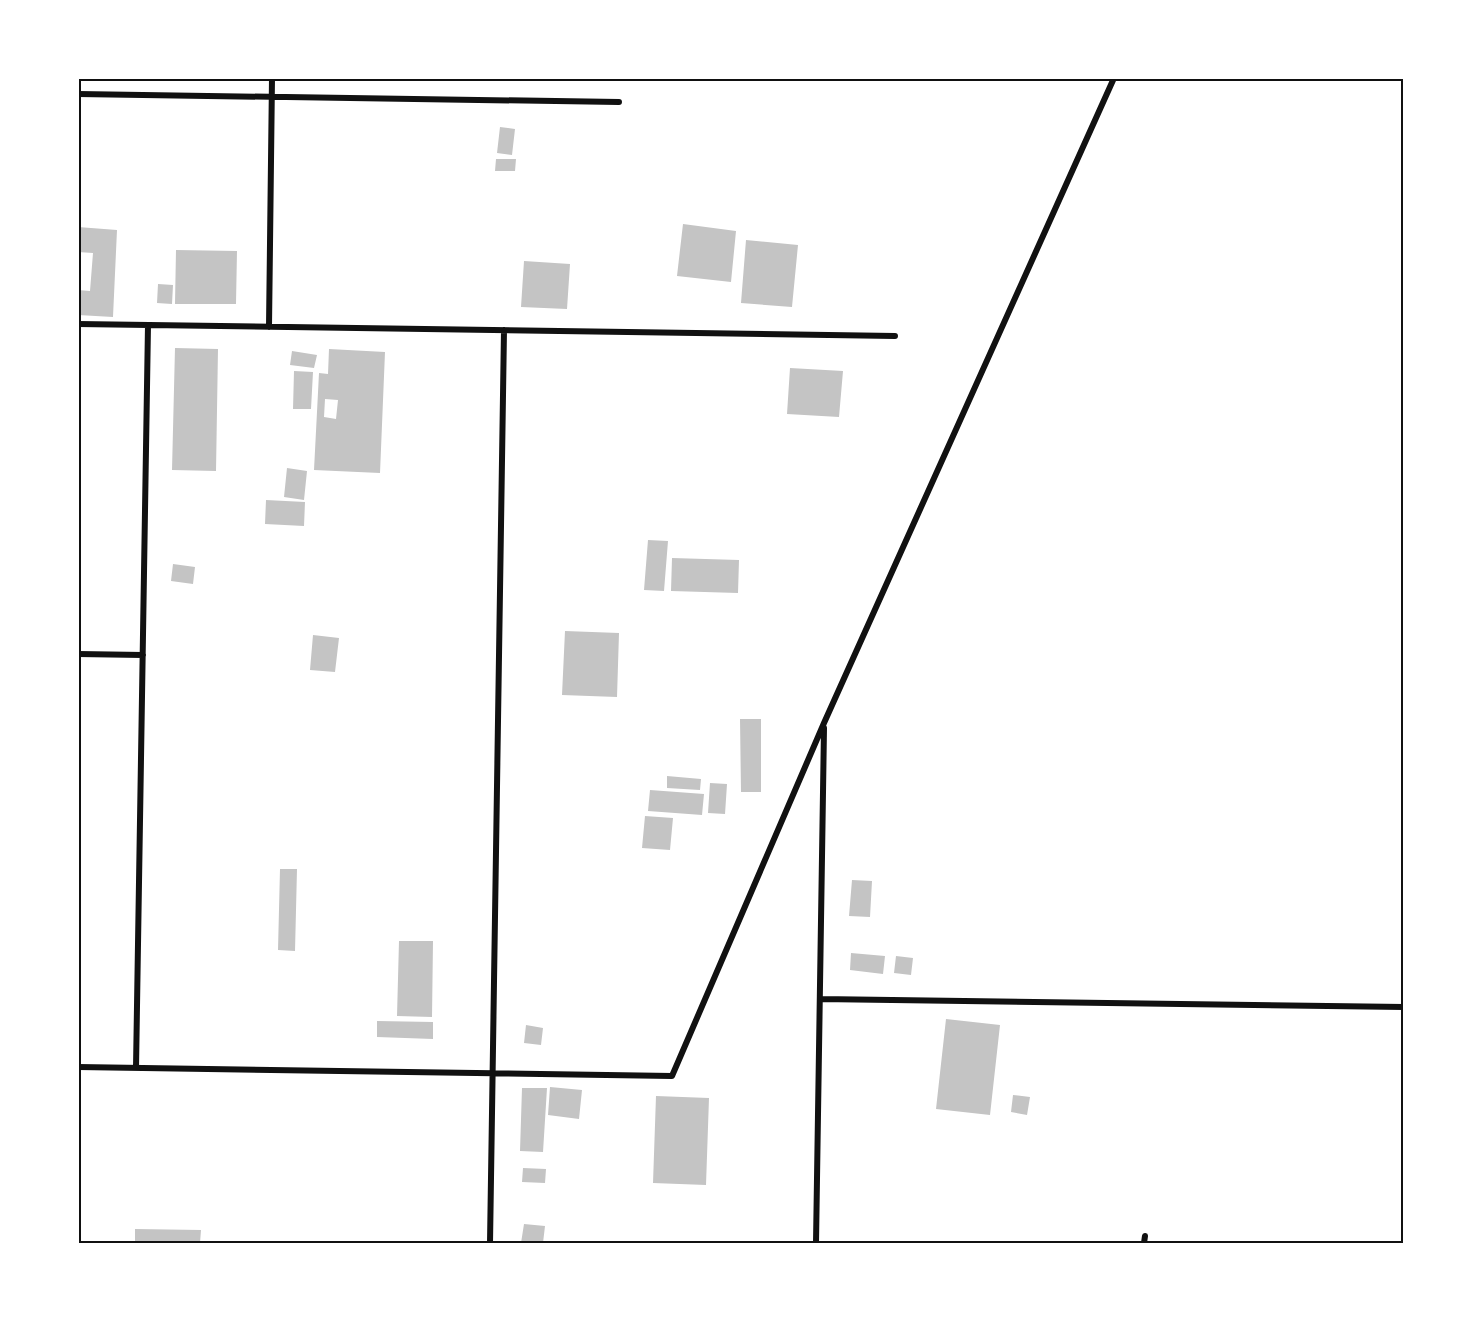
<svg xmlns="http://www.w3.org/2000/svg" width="1482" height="1321" font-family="'Times New Roman',serif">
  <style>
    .building { fill: #c4c4c4; fill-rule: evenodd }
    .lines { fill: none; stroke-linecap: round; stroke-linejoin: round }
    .minor { stroke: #111; stroke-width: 6 }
    .neatline { fill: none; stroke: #111; stroke-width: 2 }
  </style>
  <rect width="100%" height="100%" fill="#fff"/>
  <path class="building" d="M500,127L515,129L512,155L497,153Z
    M496,159H516L515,171H495Z
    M683,224L736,231L731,282L677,276Z
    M78,227L117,230L113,317L78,315V290L90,291L93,253L78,252Z
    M746,240L798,245L792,307L741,303Z
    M176,250L237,251L236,304H175Z
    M524,261L570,264L567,309L521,307Z
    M158,284L173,285L172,304L157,303Z
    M175,348L218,349L216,471L172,470Z
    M329,349L385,352L380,473L314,470L319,373L328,374ZM325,399L338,400L336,419L324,417Z
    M292,351L317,355L314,368L290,365Z
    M790,368L843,371L839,417L787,414Z
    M294,371L313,372L311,409H293Z
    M287,468L307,471L304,500L284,497Z
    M266,500L305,502L304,526L265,524Z
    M648,540L668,541L664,591L644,590Z
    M672,558L739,560L738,593L671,591Z
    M173,564L195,567L193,584L171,581Z
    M565,631L619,633L617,697L562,695Z
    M313,635L339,638L335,672L310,670Z
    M740,719H761V792H741Z
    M667,776L701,779L700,790L667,788Z
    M710,783L727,784L725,814L708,813Z
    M650,790L704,794L702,815L648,811Z
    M645,816L673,818L670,850L642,848Z
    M280,869H297L295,951L278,950Z
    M852,880L872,881L870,917L849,916Z
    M399,941H433L432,1017L397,1016Z
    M851,953L885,956L883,974L850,970Z
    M896,956L913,958L911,975L894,973Z
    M946,1019L1000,1025L990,1115L936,1109Z
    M377,1021L433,1022V1039L377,1037Z
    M526,1025L543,1028L541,1045L524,1043Z
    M550,1087L582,1090L579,1119L548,1115Z
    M522,1088H547L543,1152L520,1151Z
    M1013,1095L1030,1097L1027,1115L1011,1112Z
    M656,1096L709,1098L706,1185L653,1183Z
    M523,1168L546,1169L545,1183L522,1182Z
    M524,1224L545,1226L543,1243H521Z
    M135,1229L201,1230L200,1243H135Z"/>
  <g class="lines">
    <path class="minor" d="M78,94L619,102
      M78,324L895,336
      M269,327L272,78
      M78,654L143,655
      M820,999L1404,1007
      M78,1067L672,1076L824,723L1114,78
      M136,1068L148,325
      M490,1243L504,330
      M816,1243L824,728
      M1144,1243L1145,1236"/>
  </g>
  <rect width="1482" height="1321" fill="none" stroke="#ffffff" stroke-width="159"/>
  <rect x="80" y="80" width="1322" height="1162" class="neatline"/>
</svg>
